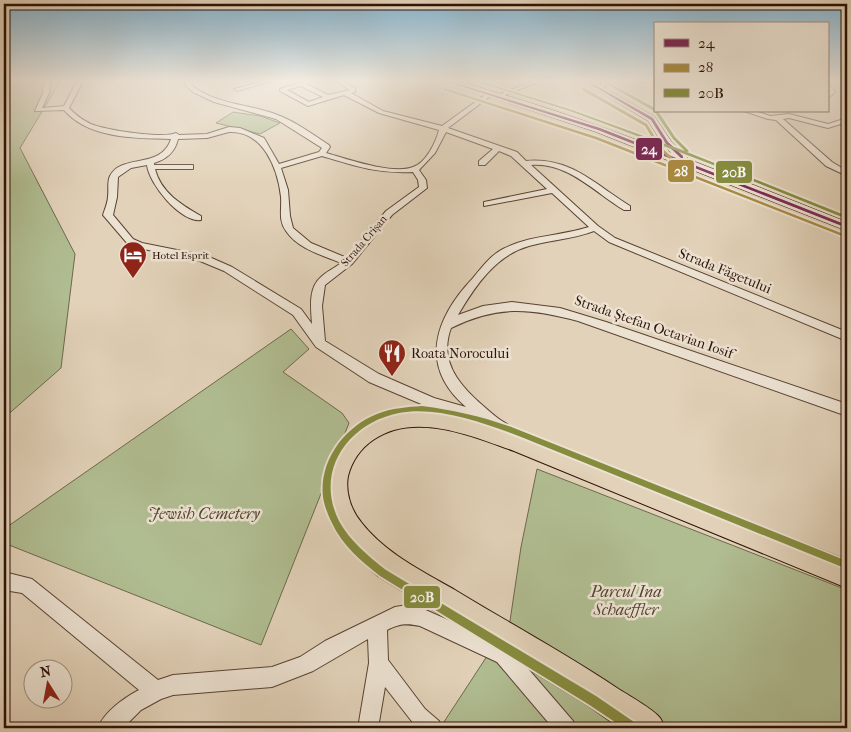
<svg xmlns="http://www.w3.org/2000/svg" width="851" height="732" font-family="'IM FELL French Canon',serif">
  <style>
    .green { fill: #b0bd91; stroke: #6e684c }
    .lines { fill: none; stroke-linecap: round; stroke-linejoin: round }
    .minor-casing { stroke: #5a4233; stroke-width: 2 }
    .secondary-casing { stroke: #2d1206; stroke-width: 1 }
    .primary-casing { stroke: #2d1206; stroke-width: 2 }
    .minor { fill: #ece2d2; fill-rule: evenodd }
    .secondary { fill: #ece2d2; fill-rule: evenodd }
    .primary { fill: #e2d2b9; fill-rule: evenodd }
    .bus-1-casing { stroke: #ece2d2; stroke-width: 4 }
    .bus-2-casing { stroke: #ece2d2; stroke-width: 4 }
    .bus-3-casing { stroke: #ece2d2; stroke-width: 4 }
    .bus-1 { fill: #7b2854; fill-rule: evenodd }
    .bus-2 { fill: #a98a40; fill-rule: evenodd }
    .bus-3 { fill: #868c3e; fill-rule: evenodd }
    .labels { text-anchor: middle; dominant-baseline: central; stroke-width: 5; stroke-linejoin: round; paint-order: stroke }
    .far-street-label { font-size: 11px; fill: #2d1206; stroke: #ece2d2 }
    .far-poi-label { font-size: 11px; fill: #2d1206; stroke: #ece2d2; text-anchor: start }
    .street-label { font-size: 14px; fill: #2d1206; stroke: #ece2d2 }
    .poi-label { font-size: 14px; fill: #2d1206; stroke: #ece2d2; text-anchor: start }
    .near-park-label { font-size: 16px; font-style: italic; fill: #544530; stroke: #ece2d2 }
    .line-badge { stroke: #ece2d2; stroke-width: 2 }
    .badge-label { font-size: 14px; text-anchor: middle; font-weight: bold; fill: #fff }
  </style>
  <rect width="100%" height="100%" fill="#e2d2b9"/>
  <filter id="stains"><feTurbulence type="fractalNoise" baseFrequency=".004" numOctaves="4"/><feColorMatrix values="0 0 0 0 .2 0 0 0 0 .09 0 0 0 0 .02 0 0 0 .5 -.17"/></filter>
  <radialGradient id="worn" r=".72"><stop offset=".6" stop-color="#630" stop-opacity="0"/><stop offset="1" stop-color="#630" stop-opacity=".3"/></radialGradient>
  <path class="green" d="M4,81H63L58,85L20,148L75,254L61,368L4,418Z
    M233,112L260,116L280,123L260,134L216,123Z
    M291,329L309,349L283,372L342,413L349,423L261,645L4,543V529Z
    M537,469L847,590V728H440L510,621L521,547Z"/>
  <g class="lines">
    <g class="minor-casing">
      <path id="minor" d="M44,81H50L49,93L42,108L64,106L77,81H83L69,108C76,115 82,120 91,124C105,130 163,139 176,133L179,135L207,134L229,127L240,128L264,138L279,164L319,152L322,148L276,119L214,102L193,92L185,85L186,81H192L191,85C215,104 247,104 275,114C295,121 312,134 329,145L330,147L326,153C347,159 393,175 413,167C426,163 436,142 439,130L379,113L344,95L308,106L280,91V89L305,81H312L306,84L328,95L350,90L336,81H343L355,88V92L351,93L383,111L442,126L489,92H493V94L448,128L517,152L526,161C571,157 594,184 630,206V210H624C594,192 568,162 531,165L598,226L615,238L847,332V341L609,242L594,231C573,239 550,240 529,246C496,255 475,286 458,315L483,306L512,302L560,308L606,322L847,404V416L578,321C530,308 497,305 451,328C436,368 469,394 495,416C503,423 514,426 519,436L517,440L512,442L507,440L487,425L426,406L369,382L316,347L293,315L224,271L200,261L139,248L127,243L103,215C105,209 108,202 108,196C109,190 107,182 110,176C122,153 161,170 171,139C136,138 89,139 64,110L35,111L43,93ZM301,86L323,97L309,102L287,90ZM229,132C263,130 278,169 281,197C282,209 278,220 286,231C298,249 322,255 341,263C335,268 327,271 321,277C308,288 311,308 312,324L301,309L232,267L207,256L142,243L133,239L113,215L117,197L118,177L131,168L147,165C149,184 181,223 201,220V216C182,205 161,193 155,169H193V165H154V163C167,159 175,152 178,139L207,138ZM446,132L493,149L479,161V165H485L499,151L511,156L547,189L484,202V206L552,193L589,227C561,236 530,235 503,249C491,255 482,267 473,278C435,318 418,366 466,407L434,398L379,374L325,341L322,306L325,285L352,264L392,215L427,188L426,180L419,170L435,153ZM322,156C355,166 378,174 413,172L418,180L419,187L386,211L347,258L311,243L293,228L290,216L288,190L281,168Z
        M264,81H272L237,91L234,89Z
        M533,81H540L503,96L498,95Z
        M609,81H616L601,88L596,87Z
        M827,81L835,92L827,99Z
        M744,111H755L770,116L789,114L828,124L847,118V122L828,128L789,118L783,119L832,162L847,171V176L826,166L776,120L768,119Z
        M4,572L32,579L158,680L173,675L272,667L300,657L325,641L395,607L407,605L421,608L505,645H523L530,648L533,655L530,662L524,664L573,721L576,728H553L497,662L420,626C406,623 399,624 387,630L388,660L425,709L439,721L442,728H417L385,687L378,728H358L369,663L368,639L313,671L272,687L173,695L161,699L141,710L123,728H98C104,712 124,698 139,690L22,593L4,590Z"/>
    </g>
    <g class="secondary-casing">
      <path id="secondary" d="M443,81C459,79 478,87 494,92C554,109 613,131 671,153L663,145L648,121L583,81H592L655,117L671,141L687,156L688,159L847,222V231L596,132Z"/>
    </g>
    <g class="primary-casing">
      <path id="primary" d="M407,409L451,412L509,429L847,560V588L514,451C472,436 414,411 373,440C360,449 352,461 348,476C345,492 351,510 361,522C385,553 422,571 455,590C509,623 565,653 617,688C626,694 655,710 660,718C662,720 663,725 665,728H620L586,704L378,576C364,563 349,551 338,535C313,495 321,447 363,422C377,415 392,411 407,409Z"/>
    </g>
    <use href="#minor" class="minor"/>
    <use href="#secondary" class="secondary"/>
    <use href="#primary" class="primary"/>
    <g class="bus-1-casing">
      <path id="bus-1" d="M445,81H449L600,128L847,225V228L598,130Z
        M585,81H588L653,118L668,142L683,156V158H681L666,144L651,120Z"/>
    </g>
    <g class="bus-2-casing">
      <path id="bus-2" d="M444,88L597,137L846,235V236H842L595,139L444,90Z
        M582,88H584L647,124L661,147L677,162V164H675L659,149L645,126L582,90Z"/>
    </g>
    <g class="bus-3-casing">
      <path id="bus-3" d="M475,81H479L572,110L685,151L673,139L654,111L602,81H605L655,108V111H658L675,137L689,151L687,152L847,216V219L708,163L616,128L570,111Z
        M422,406C454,410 484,417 514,428L847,561V569L531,441C493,426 440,405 399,413C348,423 314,471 339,521C350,541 368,556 386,570L596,696L637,724L638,728H624L588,704L380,576C361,561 342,545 332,523C328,515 324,505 323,497C319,461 344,427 377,414C392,408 407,407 422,406Z"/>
    </g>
    <use href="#bus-1" class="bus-1"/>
    <use href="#bus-2" class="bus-2"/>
    <use href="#bus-3" class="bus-3"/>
  </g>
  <linearGradient id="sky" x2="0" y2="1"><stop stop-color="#87b6d1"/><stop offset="0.44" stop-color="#f2ebe0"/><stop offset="1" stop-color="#f2ebe0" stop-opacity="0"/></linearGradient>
  <rect width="851" height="183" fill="url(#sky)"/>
  <defs>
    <g id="hotel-pin" transform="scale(1.4375)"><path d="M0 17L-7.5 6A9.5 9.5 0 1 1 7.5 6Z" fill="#8f2418" stroke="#ece2d2"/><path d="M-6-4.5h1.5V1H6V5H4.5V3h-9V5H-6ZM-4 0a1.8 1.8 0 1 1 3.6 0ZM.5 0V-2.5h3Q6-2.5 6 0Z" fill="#fff"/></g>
    <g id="restaurant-pin" transform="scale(1.4375)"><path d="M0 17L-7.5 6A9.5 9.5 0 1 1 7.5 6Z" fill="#8f2418" stroke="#ece2d2"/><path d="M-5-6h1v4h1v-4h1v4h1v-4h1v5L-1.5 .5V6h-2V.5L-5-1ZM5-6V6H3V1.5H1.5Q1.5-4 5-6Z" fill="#fff"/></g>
  </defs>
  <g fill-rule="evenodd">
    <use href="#hotel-pin" x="133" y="255"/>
    <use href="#restaurant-pin" x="392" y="353"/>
  </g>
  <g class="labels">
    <g class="far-street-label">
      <text transform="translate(364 241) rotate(-49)">Strada Crișan</text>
    </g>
    <g class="far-poi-label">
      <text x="152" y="255">Hotel Esprit</text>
    </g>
    <g class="street-label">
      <text transform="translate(725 271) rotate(22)">Strada Făgetului</text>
      <text transform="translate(654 327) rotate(19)">Strada Ștefan Octavian Iosif</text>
    </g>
    <g class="poi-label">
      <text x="411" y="353">Roata Norocului</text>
    </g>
    <g class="near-park-label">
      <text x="204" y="513">Jewish Cemetery</text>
      <text x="626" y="591">Parcul Ina<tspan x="626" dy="18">Schaeffler</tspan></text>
    </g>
  </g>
  <g class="line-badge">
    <rect x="635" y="137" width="28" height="24" rx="5" fill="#7b2854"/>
    <rect x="667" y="159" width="28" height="24" rx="5" fill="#a98a40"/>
    <rect x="715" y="160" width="38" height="24" rx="5" fill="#868c3e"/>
    <rect x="403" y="585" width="38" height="24" rx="5" fill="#868c3e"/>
  </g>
  <g class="badge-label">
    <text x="649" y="154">24</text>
    <text x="681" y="176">28</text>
    <text x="734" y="177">20B</text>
    <text x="422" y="602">20B</text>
  </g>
  <rect width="851" height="732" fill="none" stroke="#e2d2b9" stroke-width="20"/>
  <rect x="5" y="5" width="841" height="722" fill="none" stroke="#2d1206" stroke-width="2.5"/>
  <rect x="10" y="10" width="831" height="712" fill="none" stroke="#2d1206"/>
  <rect x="654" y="22" width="175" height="90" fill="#ece2d2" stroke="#a08f80"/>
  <rect x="664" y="39" width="25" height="8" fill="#7b2854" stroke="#a08f80"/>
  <text x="698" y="48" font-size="15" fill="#2d1206">24</text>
  <rect x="664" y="64" width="25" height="8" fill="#a98a40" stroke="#a08f80"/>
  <text x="698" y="72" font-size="15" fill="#2d1206">28</text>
  <rect x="664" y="89" width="25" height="8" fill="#868c3e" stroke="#a08f80"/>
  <text x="698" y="98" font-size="15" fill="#2d1206">20B</text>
  <g transform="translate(48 684) rotate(349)"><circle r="24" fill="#ece2d2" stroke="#a08f80"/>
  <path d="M0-4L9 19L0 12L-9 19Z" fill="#8f2418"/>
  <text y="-8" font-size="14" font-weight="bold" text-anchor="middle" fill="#2d1206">N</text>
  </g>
  <rect width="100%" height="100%" filter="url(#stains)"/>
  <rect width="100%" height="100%" fill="url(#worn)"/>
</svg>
